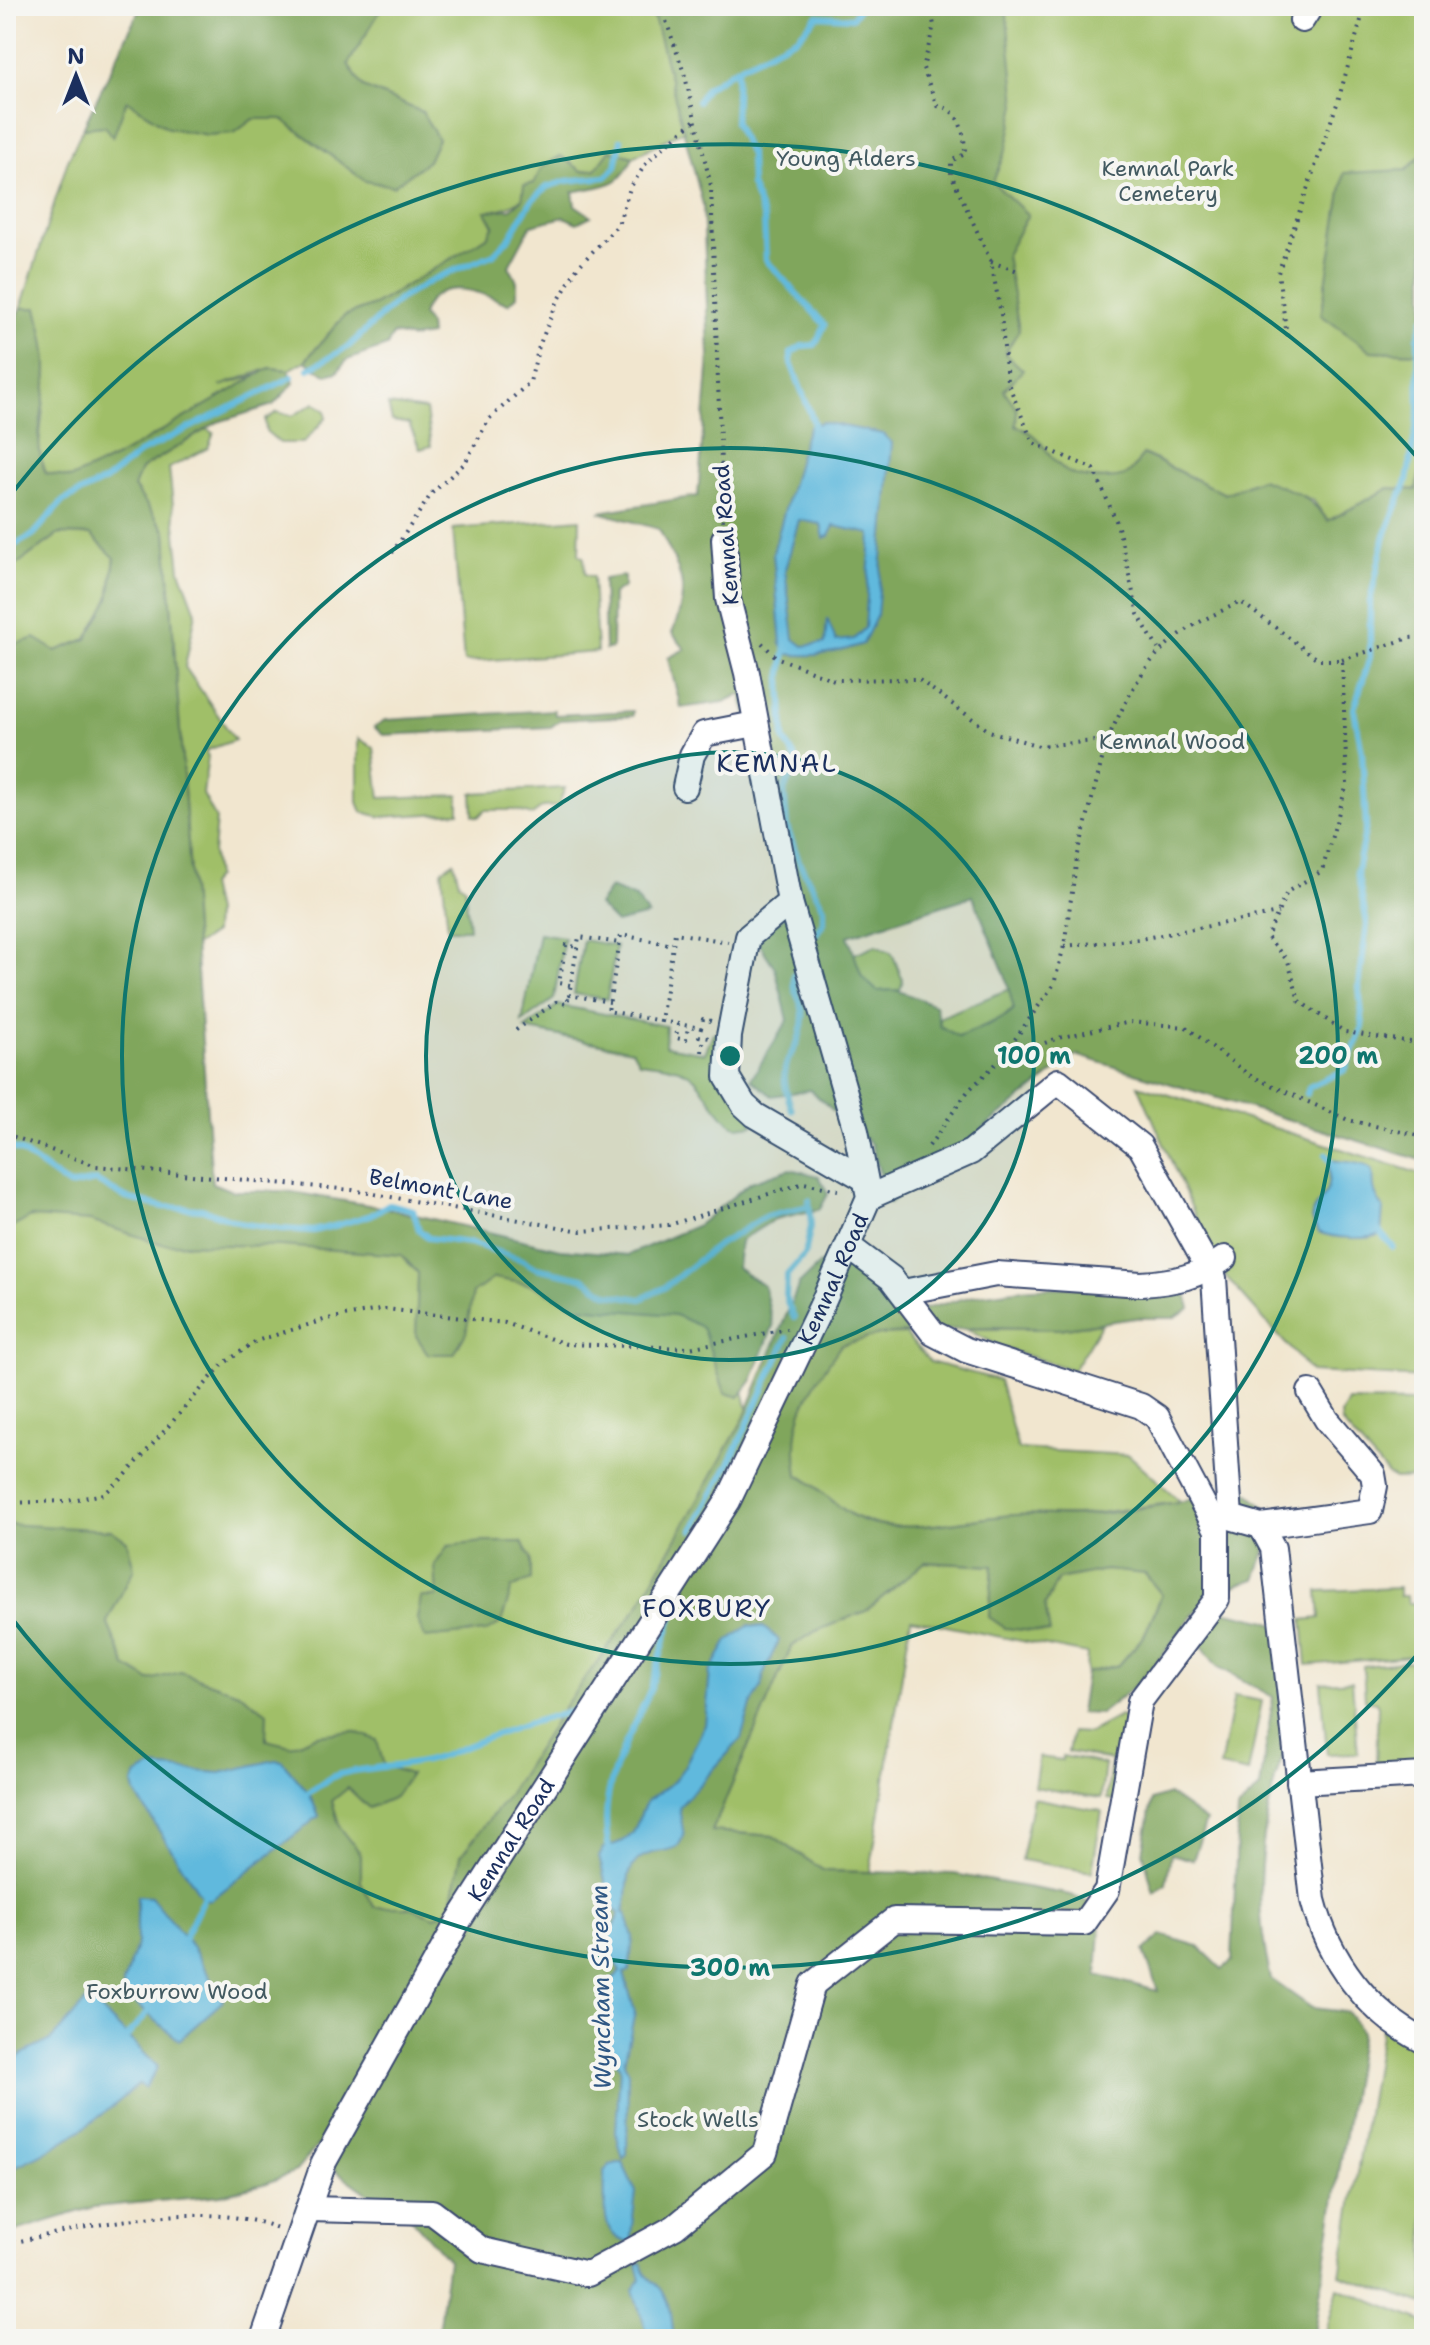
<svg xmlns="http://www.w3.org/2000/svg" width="1430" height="2345" font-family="'Shantell Sans',sans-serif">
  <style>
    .green { fill: #a0bf67; stroke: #5e7762; stroke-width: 2 }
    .forest { fill: #80a65c; stroke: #4e6a5d; stroke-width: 2; fill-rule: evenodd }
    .water { fill: #60b9dd; stroke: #3e749e; stroke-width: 2; fill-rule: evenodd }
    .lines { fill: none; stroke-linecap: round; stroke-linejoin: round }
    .stream { stroke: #60b9dd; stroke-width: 6 }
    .minor-casing { stroke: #3b4a6f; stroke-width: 28 }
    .path { stroke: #3b4a6f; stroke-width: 4; stroke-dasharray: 2 6; stroke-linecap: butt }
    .minor { stroke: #fff; stroke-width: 24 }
    .ring { fill: none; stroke: #0f766e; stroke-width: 4 }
    .labels { text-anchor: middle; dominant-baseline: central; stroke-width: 8; stroke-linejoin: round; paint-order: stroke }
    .park-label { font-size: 22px; fill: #435a61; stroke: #f6f6f2 }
    .street-label { font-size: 22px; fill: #1b2f5e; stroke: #f6f6f2 }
    .water-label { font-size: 24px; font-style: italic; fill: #305884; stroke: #f6f6f2 }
    .quarter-label { font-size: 26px; letter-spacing: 2px; fill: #1b2f5e; stroke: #f6f6f2 }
    .centre { fill: #0f766e; stroke: #f6f6f2; stroke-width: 4 }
    .ring-label { font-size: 24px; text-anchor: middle; font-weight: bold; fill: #0f766e; stroke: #f6f6f2; stroke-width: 8; stroke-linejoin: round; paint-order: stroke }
  </style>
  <rect width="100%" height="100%" fill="#f6f6f2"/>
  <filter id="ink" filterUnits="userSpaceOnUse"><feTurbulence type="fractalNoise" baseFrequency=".0125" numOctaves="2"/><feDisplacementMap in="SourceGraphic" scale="16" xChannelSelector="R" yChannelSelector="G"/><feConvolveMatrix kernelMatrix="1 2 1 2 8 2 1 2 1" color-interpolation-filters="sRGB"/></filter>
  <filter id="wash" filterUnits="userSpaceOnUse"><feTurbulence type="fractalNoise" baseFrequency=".006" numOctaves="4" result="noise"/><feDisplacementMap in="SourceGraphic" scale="32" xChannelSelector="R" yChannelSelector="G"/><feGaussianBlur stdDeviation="1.8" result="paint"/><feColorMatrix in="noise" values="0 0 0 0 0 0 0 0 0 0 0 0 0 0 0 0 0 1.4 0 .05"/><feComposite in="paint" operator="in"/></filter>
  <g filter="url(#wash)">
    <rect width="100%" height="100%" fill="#f1e6cf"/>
    <path class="green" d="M383,6H651L684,130L633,157L610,150L597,169L582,171L560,156C521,179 540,206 486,211L494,225L487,237L374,305L344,316L305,361L289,370L270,368L220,386L258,375L115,458L71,479L46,473L38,454L47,370L37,308H21L68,160L83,128L106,125L110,132L127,100L168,128L234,133L253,119H282L324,147L422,112L363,87L348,64Z
      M1002,6H1424V152L1407,170L1371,351L1424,353V490L1389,488L1328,521L1313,500L1260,479L1225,494L1144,454C1139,460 1134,470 1128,474C1116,482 1077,479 1066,471C1042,454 1046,437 1016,426L1004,390L1005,353L986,143Z
      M315,403L326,411V418L303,443H280L266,431L265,420L277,412L292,416Z
      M388,405L426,410L431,446L420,449L409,424L392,421Z
      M207,429L214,433L208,448L169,468L180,570L196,612L185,667L235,740L205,751L208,756L203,794L216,819L213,853L216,877L209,885L215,912L214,933L195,946L166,532L134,487L141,469Z
      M580,519L579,554L584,558L585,574L593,577L597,652L464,662L453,529Z
      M59,534L91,535L115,557L109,599L87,639L56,651L6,652V572Z
      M358,738L374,748L380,798L459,795V812L381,817L362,812L358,802Z
      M565,788L558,806L543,807L532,815L515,810H485L478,817L473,815L472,793Z
      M454,862L459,883L465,887L469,929H448L442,870Z
      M539,933L564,937L554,999L522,1022Z
      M583,940L616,946L607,999L574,994Z
      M876,945L892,953L903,981L900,990L877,991L862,977L854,954Z
      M1009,989L1014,1008C1000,1022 977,1027 959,1037L940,1026L938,1018Z
      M558,1005L666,1026L665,1046L705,1053L713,1033L725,1035L753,1125L738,1127L729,1122C688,1079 708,1069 639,1062L632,1050L524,1029Z
      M1138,1085L1424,1175V1378L1311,1372L1218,1268Z
      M6,1163L611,1267L684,1319L702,1327L735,1356L765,1484L445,1920L278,1919L6,1809Z
      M1102,1323L1073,1370L1005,1349L966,1329H1058Z
      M905,1334L930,1362L999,1380L1018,1449L1129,1455L1181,1502C1150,1505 1120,1510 1090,1514C1065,1517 1040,1513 1016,1515C968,1517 910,1537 863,1520C837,1511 822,1487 798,1475C796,1465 793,1454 793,1444C794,1415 815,1363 839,1346C856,1335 886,1335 905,1334Z
      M1348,1401L1414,1402L1424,1405V1478L1395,1479L1388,1475L1342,1423L1341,1415Z
      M925,1562L993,1566L989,1617L1045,1605L1058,1579L1105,1570L1145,1573L1162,1594L1144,1636L1119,1665L1086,1673L1087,1654L911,1619L870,1872L824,1871L773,1836L712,1831L791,1647L816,1631L866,1611Z
      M1399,1588V1596H1407L1408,1603H1424V1655L1307,1665L1303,1620L1320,1618L1318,1591Z
      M1424,1660V1762L1376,1765L1378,1706L1376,1702L1365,1700L1363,1666Z
      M1352,1681L1358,1753L1327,1754L1321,1683Z
      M1234,1696L1262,1701L1248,1773L1220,1767Z
      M1120,1716L1129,1719L1120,1801L1107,1799L1111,1760L1068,1752L1072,1732L1089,1733Z
      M1062,1756L1105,1764L1101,1798L1034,1787L1039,1757L1062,1760Z
      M1033,1798L1102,1811L1092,1872L1021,1860Z
      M1381,2029L1424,2053V2304L1340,2275Z
      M1338,2288L1424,2322V2339H1324Z"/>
    <path class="forest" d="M141,6H383L348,64L363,87L422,112L438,139L428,161L393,186L365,181L282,119H253L234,133L208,135L168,128L127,100L113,137L105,126L83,128Z
      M651,6H1006L1016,105L1007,147L993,182L1028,215L1006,255L1019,330L1005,353L1023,370L1004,390L1017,409L1016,426C1046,437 1043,454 1066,471C1077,479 1116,482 1128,474C1134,470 1139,460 1143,454L1225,494L1261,479C1291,490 1309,494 1328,521L1389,488L1416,490L1424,454V1161L1076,1055L889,1203L871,1144L810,1090L772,1096L751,1079L788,1020L775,968L756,939L799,905L741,694L724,702L681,708L668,658L685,649L672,633C692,586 680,572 659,529L599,512L698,496L709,356L703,205ZM973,896L1005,975L1014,1009C1000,1023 977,1028 959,1037L940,1026L935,1005L896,990L877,991L862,977L848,936Z
      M610,150L633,157C621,189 603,185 573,192L575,205L591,216L577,223L564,217L531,225L509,266L517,281V296L508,304C478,291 436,274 422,315L429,325L430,335L412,338L393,334L387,346L347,360L337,372L326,375L305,361L344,316L374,305L487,237L494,225L485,211L511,209L522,200L524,185L534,183L542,167L561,156L582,171L596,169Z
      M1424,152V353L1371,351L1321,315L1344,173L1407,170Z
      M21,308H37C42,327 47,350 47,369C47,406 30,438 46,473L71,478L115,458L270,368L289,370L294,383L273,405L218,422L141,469L134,487L166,532L212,1183L233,1191H286L386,1208L560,1249L628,1255L698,1225L751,1182L790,1169L819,1176L828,1194L820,1209L775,1219L740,1241L737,1268L764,1286L773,1326L752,1380L739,1397L725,1393L702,1327L675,1315L577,1307L532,1285L494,1278L473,1293L466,1333L454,1354H428L416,1336L418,1273L401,1255L280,1246L162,1244L90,1221L31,1217L6,1231V652L12,645L35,638L56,651L87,639L109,599L115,558L91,535L59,534L6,572V341Z
      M624,576V587L613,594L612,648L605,650L603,579Z
      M554,710L555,715L633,711V716L560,720L551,727L383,735L374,727L385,720Z
      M610,888L636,898L648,915L616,923L598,905Z
      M822,1262H856L875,1269L877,1293L887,1305L924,1309L977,1295L1030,1288L1157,1285L1186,1293L1190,1308L1173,1318H1136L1058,1329L991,1327L880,1335L841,1345C809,1393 789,1415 798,1475C822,1487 837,1510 862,1520C905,1536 970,1518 1014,1515C1038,1513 1063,1517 1087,1515C1139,1510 1192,1500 1244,1489L1266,1508V1549L1255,1579C1185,1600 1187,1632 1144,1677C1131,1691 1115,1702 1100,1714L1080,1713L1086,1673L1119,1665L1144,1636L1162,1595L1145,1574L1105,1570L1058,1579L1045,1605L1050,1633L1005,1628L989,1617L993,1566L925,1562L866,1611L816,1631L791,1647L712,1831L773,1836L824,1871L954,1874L1071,1895L1094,1904L1100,1930L1097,1975L1158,1991L1144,1951L1161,1935L1198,1946L1222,1969L1232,1961L1238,1809L1260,1788L1273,1697L1217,1666L1199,1642L1223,1611L1268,1621L1296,1636C1296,1667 1299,1698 1292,1728C1288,1745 1280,1762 1275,1780C1258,1850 1254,1909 1271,1979L1312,2008L1347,2012L1361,2032L1313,2339H437L448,2260L398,2203L367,2193L335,2170L319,2144L296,2171L267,2183L221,2195L94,2207L6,2234V1524L111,1530L127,1541L134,1569L107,1622L126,1666L149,1680L181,1672L241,1694L267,1713L266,1740L291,1746L317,1735L354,1731L377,1740L384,1766L410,1774L395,1797L369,1808L348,1788L332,1801L340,1827L361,1854V1882L374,1907H410L435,1917L450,1909L461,1855L506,1798L564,1707L639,1605L744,1418L799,1284Z
      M484,1542H522L531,1558V1579L512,1588L501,1623L485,1632L425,1638L417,1619L421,1597H437L435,1565L448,1546Z
      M1168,1794L1206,1821L1193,1860L1171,1854L1166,1884L1154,1894L1143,1852L1152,1800Z"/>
    <path class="water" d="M822,422L883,434L892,443L877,615L863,644C840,652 811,658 787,654L781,644L773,553L805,436L810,426ZM799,520L821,524L824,538L829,536L834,526L871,534L865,628L854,639L836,641L827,618L825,643L803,646L794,639L785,570Z
      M1329,1160C1401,1166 1357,1174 1383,1207L1381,1234C1367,1241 1332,1238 1318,1232C1304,1209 1317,1210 1326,1192C1330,1183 1329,1170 1329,1160Z
      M749,1625L763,1627L779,1640L765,1670L761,1688L751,1705L741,1739L679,1807L684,1836L678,1846C667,1853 653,1850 642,1857C621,1870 632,1894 623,1913H626L633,1937L629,1972L624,1973L635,2012L624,2063L628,2070L627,2154L623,2159L616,2132L620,2067L614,2058L599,2007L603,1988L620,1972L607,1944L619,1913L612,1908L599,1857L604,1848L623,1841L633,1833L646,1802L674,1781L684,1767L705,1725L710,1672L728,1641Z
      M275,1760L282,1761L309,1793L319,1816L211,1900L203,1899L135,1793L133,1783L137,1775L152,1767L220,1773Z
      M137,1896L151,1897L192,1946L223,2001L179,2040L124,1994L123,1984L137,1943Z
      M89,1998L158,2067L145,2088L139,2084C100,2119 56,2151 6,2170V2067L22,2054L51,2040Z
      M622,2162L636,2192L631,2235L634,2243C596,2241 607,2199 604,2171L610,2165Z
      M641,2263C647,2282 655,2279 664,2293C672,2307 672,2324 674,2339H649L633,2290L641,2279L637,2264Z"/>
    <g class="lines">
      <path class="stream" d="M698,101L706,88L737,68
        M309,369L349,346L398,300L436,278L494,254L510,237L532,200L547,187L566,181L606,177L616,167L621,140
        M812,431L814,423L791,363V353L802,346L815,345L825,325L766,260L764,219L751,185L750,155L735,123L737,68L798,37L817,16L852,18L861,6
        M6,550L33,535L63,501L106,480L141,452L292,377
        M786,646L781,679L784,739L797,761L784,790L787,827L800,864L824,908V922L817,933
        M1307,1094L1309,1087L1345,1070L1363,1027L1359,986L1367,924L1357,871L1366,826L1362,752L1354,709L1370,657V601L1385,535L1407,481L1419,411L1418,338L1424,319
        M792,1110C771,1051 800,1064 803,1016C804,1001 792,995 794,975
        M6,1147L20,1151L69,1186L96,1181L126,1198L164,1207L202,1209L244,1224L281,1229L313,1231L338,1225L371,1215L389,1204L413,1210L419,1230L429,1238L470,1243L520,1259L536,1268L583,1278L608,1294L641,1299L664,1288L715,1247L766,1216L809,1206
        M1326,1154L1334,1167
        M1377,1229L1393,1247
        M794,1318L786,1299L787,1275L805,1254L811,1226L809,1200
        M693,1530L731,1460L787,1338
        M650,1691L677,1600
        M303,1795C317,1790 325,1778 340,1774C372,1765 408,1768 439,1757C485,1739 530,1720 579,1710
        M610,1854C595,1786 626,1747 651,1688
        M182,1943L206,1892
        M123,2041L150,2010"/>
    </g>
  </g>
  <g filter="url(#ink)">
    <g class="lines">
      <g class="minor-casing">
        <g id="minor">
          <path d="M1302,20L1311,6"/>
          <path d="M685,787L692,755L704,734L755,724"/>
          <path d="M790,902L748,937L729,1036L727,1077L744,1105L755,1115L865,1179"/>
          <path d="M869,1197L971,1152L1058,1081L1140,1146L1214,1278L1230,1517L1261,1526L1370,1511L1375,1486L1373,1474L1327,1420L1310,1392"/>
          <path d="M903,1292L996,1274L1141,1284C1174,1282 1198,1277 1225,1258"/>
          <path d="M1261,1526L1273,1548L1313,1900C1328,1959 1368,2013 1424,2041"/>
          <path d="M1299,1782L1424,1775"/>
          <path d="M308,2209L432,2212L482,2250L588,2274L675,2227L765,2153L813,1984L894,1920L1084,1923L1107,1890L1140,1701L1217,1599V1530L1157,1417L1141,1406L966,1350L933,1333L891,1278L848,1246"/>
          <path id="s1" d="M263,2339L324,2162L458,1922L728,1501L821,1307L869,1197L856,1131L790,902L747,673L728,599L724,539"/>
        </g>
      </g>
      <path class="path" d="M661,6L685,76L711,186L723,521
        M930,6L934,25L923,68L937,106C960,108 965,134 965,154L951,161V174L991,262L1001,314L1007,381L1033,443L1094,469L1117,523L1138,614L1158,649
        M991,262L1021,272
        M1287,336L1278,273L1338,101L1365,6
        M392,553L432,493L465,463L489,419L530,382L539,346L556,305L577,268L618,225L630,188L647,162L695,120
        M762,643L776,657L834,680L918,679L989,731L1039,746L1107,740C1146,659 1157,639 1241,602L1319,660H1342L1347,784L1322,871L1287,892L1267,937L1288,961L1299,1001L1345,1032L1424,1044
        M1342,660L1409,638L1424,637
        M1064,946L1140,939L1278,913
        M570,985L559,983L566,945L577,947
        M610,1002L569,995L579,937L620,943
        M661,1021L608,1011L621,935L673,945
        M711,1021L703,1019L701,1028L661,1021L675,933L728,942
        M678,1024L676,1038L686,1040L688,1026
        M701,1028L699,1036L709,1038
        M516,1030L556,1002L567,1004L569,995
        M702,1052L704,1037
        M1001,1059L1054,984L1064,946L1077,858L1107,740
        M6,1134L96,1166L352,1190L581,1231L669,1225L804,1183L838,1190
        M929,1146L968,1091L1000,1060L1058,1038L1130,1022L1186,1027L1249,1075L1348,1120L1424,1137
        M6,1503L67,1501L104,1494L124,1477L223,1364L256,1341L327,1319L385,1309L505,1323L566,1344L689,1348L787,1329
        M6,2244C86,2227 200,2197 280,2229"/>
      <use href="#minor" class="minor"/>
    </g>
  </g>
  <circle cx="730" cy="1056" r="304" fill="#0f766e" fill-opacity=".12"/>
  <g class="ring">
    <circle cx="730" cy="1056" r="304"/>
    <circle cx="730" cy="1056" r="608"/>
    <path d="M1423 1648A912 912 0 0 1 6 1611M6 501A912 912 0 0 1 1423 464"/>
  </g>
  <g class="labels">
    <g class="park-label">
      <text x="846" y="158">Young Alders</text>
      <text x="1168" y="168">Kemnal Park<tspan x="1168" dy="25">Cemetery</tspan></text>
      <text x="1172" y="741">Kemnal Wood</text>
      <text x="177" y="1991">Foxburrow Wood</text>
      <text x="698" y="2119">Stock Wells</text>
    </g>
    <g class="street-label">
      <text transform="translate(726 535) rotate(-94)">Kemnal Road</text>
      <text transform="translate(441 1189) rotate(10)">Belmont Lane</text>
      <text stroke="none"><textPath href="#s1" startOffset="1208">Kemnal Road</textPath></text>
      <text stroke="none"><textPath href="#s1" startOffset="560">Kemnal Road</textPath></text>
    </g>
    <g class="water-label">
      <text transform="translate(601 1987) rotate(-91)">Wyncham Stream</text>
    </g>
    <g class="quarter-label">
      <text x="777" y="762">KEMNAL</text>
      <text x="707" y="1607">FOXBURY</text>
    </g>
  </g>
  <circle cx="730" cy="1056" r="12" class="centre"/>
  <g class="ring-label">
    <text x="1034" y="1064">100 m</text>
    <text x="1338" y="1064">200 m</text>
    <text x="730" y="1976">300 m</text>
  </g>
  <rect width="1430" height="2345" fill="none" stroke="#f6f6f2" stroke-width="32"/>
  <g transform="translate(76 76)" stroke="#f6f6f2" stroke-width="6" paint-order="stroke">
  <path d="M0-6L14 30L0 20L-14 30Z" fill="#1b2f5e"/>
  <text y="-12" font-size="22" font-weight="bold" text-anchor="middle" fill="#1b2f5e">N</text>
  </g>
</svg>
